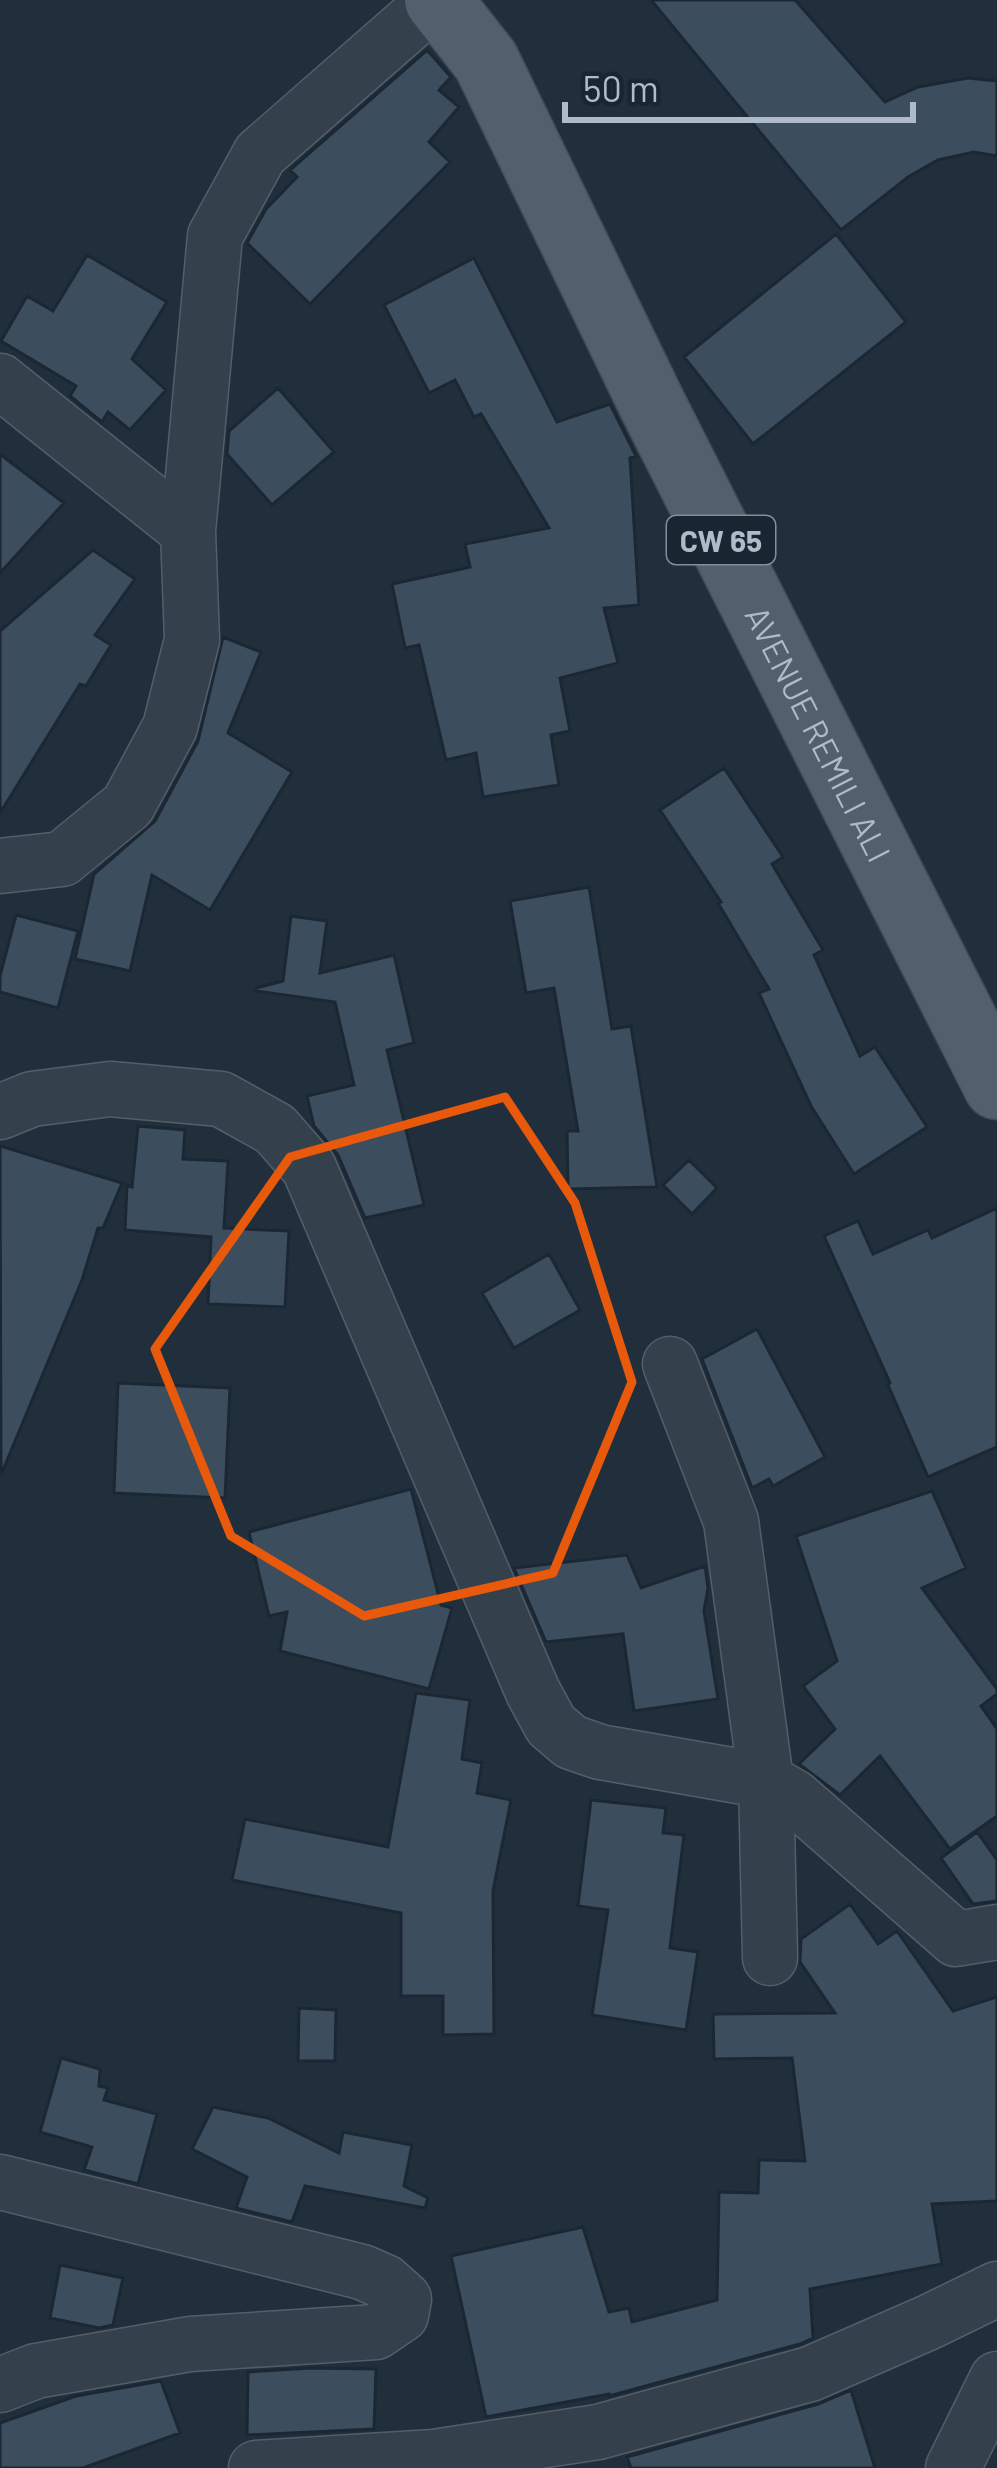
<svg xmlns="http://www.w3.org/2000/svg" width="997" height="2468" font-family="Barlow,sans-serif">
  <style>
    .building { fill: #3c4d5d; stroke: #1c2734; stroke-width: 3 }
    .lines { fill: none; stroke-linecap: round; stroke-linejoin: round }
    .minor-casing { stroke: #535e6b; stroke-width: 57 }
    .primary-casing { stroke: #414c59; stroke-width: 69 }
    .minor { stroke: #35404d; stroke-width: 54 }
    .primary { stroke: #525f6d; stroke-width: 66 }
    .marked { fill: none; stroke: #e8590c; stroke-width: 9; stroke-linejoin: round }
    .labels { text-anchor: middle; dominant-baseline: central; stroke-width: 9; stroke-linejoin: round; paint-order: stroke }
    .shield { fill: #1a2532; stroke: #838e9c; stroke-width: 3 }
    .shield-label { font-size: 30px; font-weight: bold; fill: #b0bbc9 }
    .street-label { font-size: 33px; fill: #b0bbc9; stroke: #1a2532 }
  </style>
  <rect width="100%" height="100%" fill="#212f3d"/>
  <path class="building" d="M651,0H795L885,102L918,87L968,78L997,81V156L974,152L938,160L908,177L841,230Z
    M427,50L451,77L439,90L459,107L429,142L450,162L310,304L247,243L266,209L297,177L290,170Z
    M836,234L906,322L753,444L684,357Z
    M87,255L167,302L132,359L166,390L130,430L108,412L102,422L97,418L70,396L76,386L1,341L27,296L53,311Z
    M474,258L557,422L610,404L636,456L630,458L639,605L604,608L618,663L560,678L570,731L551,735L559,785L483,797L476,753L446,760L419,645L405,648L392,584L470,567L465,544L549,528L481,414L474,417L455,380L429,393L384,305Z
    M278,388L334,452L272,505L227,454L229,431Z
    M0,454L64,503L0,573Z
    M93,550L135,579L95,635L111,645L86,686L80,684L0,813V631Z
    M223,637L261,652L228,733L292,772L210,910L152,875L130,971L75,959L94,874L155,821L198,741Z
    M724,768L783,857L772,864L823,950L814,955L860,1056L875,1047L927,1127L854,1174L811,1106L759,993L769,989L718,903L721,902L660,810Z
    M589,887L612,1029L631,1026L657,1187L568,1189L567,1131H578L554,988L526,993L510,901Z
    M16,915L78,931L58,1008L0,992V976Z
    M291,916L327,921L320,973L394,955L414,1043L387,1050L424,1205L365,1218L338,1155L314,1126L307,1096L354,1085L335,1002L256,991V988L283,981Z
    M138,1126L185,1130L183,1159L228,1161L224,1228L289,1231L285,1307L208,1304L211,1237L125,1230L127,1185L132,1187Z
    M0,1146L122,1183L103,1228H98L82,1280L1,1475Z
    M689,1160L717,1188L692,1214L663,1185Z
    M997,1208V1447L928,1477L888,1385L890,1383L824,1236L858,1221L873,1254L928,1230L932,1238Z
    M549,1254L580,1310L514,1348L482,1293Z
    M757,1329L825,1457L773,1486L769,1479L752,1488L702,1359Z
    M118,1383L230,1388L225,1498L114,1493Z
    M411,1489L441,1605L452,1608L429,1689L280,1651L287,1612L269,1616L249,1532Z
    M932,1491L966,1568L922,1588L997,1689V1694L981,1706L997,1729V1816L950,1849L880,1756L840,1795L799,1764L835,1729L803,1686L837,1661L796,1536Z
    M627,1555L641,1588L705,1566L708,1588L704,1611L718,1699L634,1711L623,1634L546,1642L514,1568Z
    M416,1693L470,1700L462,1759L482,1763L477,1793L511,1800L493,1891L494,2034L443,2035V1996H401V1913L232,1880L245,1819L388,1847Z
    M591,1800L666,1808L663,1833L684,1835L670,1948L698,1952L686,2030L592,2015L608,1910L578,1906Z
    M977,1832L997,1860V1901L973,1904L941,1858Z
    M850,1904L878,1944L897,1931L953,2011L997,1997V2201L932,2204L942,2264L810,2289L813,2338L800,2344L609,2396V2394L486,2417L451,2256L583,2227L609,2312L629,2308L632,2322L717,2300L719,2192L758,2193L759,2160L805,2161L792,2058L714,2059L713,2014L835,2013L800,1962L801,1939Z
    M299,2008L336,2010L335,2061H298Z
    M61,2058L100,2069L99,2086L108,2088L104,2100L157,2114L138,2184L84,2170L92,2147L40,2132Z
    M213,2107L268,2118L339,2153L343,2132L412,2145L404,2186L428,2198L425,2208L305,2186L292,2222L236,2208L247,2177L192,2149Z
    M60,2265L123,2278L113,2325L99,2328L50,2318Z
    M311,2368L376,2369L374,2429L247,2435L248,2372Z
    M161,2381L180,2433L83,2468H0V2423L76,2396Z
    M851,2390L875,2468H631L627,2457L818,2404Z"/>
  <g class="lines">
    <g class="minor-casing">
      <path id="minor" d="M0,381L188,531
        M0,866L62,859L128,805L170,727L192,640L188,531L215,236L260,154L436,0
        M0,1112L32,1099L110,1089L221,1099L275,1129L309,1168L533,1692L551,1725L571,1742L600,1752L766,1781L794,1797L956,1939L997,1932
        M670,1364L731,1521L766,1781L770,1958
        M0,2182L362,2272L385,2282L404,2299L401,2315L376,2332L190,2344L36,2371L0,2385
        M256,2468L434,2457L598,2432L810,2374L927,2323L997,2289
        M953,2468L997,2379"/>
    </g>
    <g class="primary-casing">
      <g id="primary">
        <path id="s1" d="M438,0L486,61L651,402L997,1086"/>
      </g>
    </g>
    <use href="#minor" class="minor"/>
    <use href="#primary" class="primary"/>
  </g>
  <path class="marked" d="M505,1097L575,1203L632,1382L553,1573L364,1616L231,1536L155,1349L290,1157Z"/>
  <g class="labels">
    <rect class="shield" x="667" y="516" width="108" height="48" rx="9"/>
    <g class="shield-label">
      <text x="721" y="540">CW 65</text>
    </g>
    <g class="street-label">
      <text stroke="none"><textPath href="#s1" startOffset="828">AVENUE REMILI ALI</textPath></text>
    </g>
  </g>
  <path d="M565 102v18h348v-18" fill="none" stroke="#b0bbc9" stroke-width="6"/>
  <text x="583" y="102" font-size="36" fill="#b0bbc9" stroke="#1a2532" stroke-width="9" paint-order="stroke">50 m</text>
</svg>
